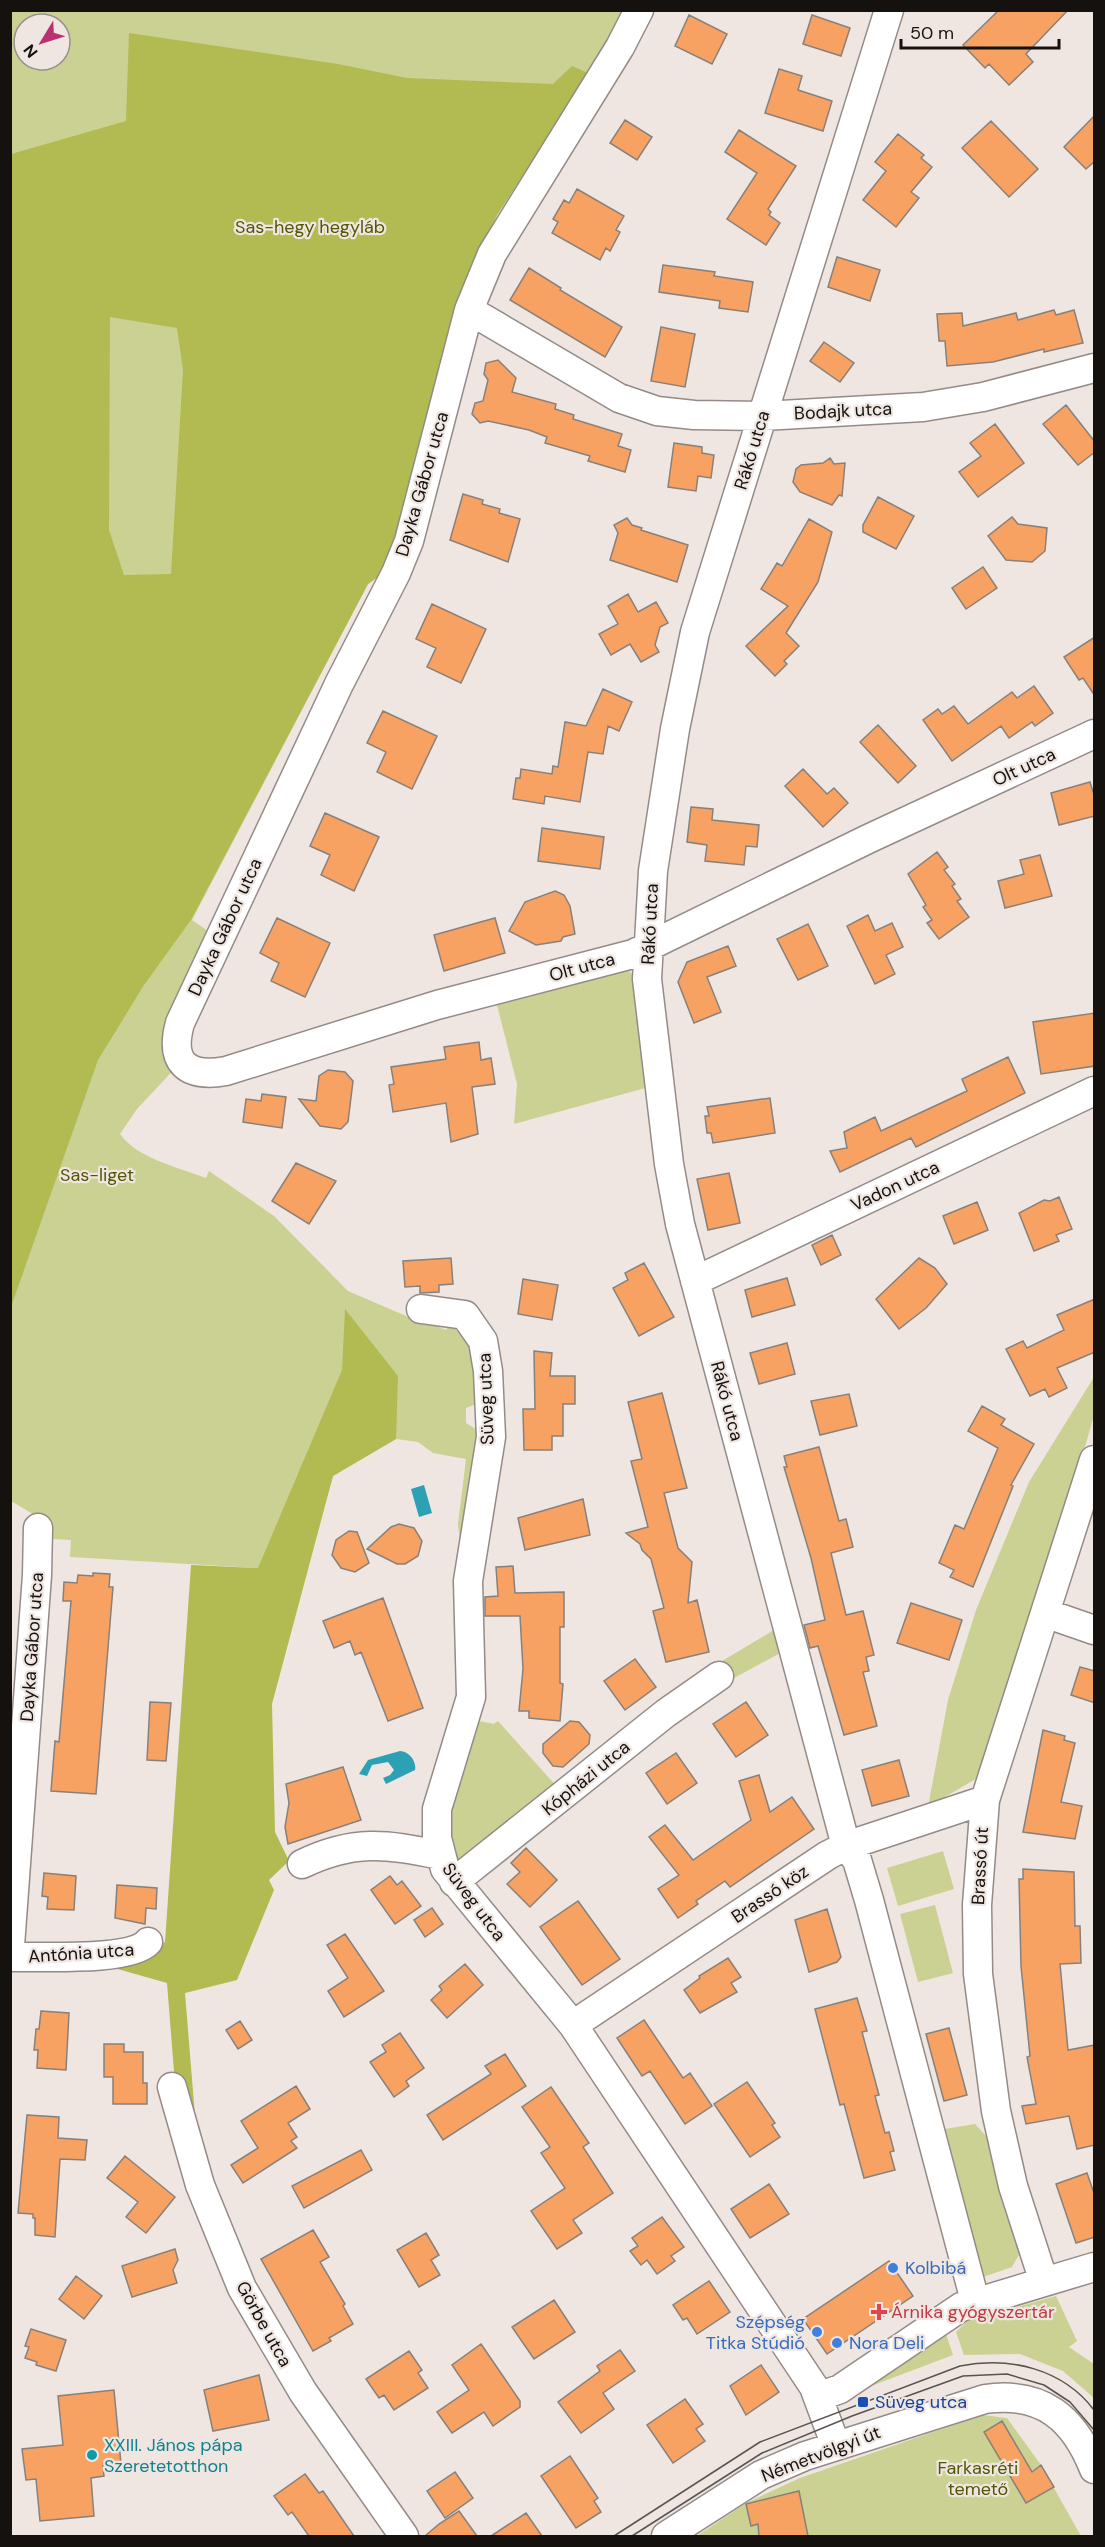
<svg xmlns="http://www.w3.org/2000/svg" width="1105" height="2547" font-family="'DM Sans',sans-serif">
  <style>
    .green { fill: #cbd192; fill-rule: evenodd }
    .forest { fill: #b2ba52; fill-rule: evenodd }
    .water { fill: #2da1b4 }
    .building { fill: #f7a263; stroke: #88807b; stroke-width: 1.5 }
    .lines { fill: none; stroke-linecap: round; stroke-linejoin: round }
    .minor-casing { stroke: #948b87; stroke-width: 31 }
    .minor { stroke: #fff; stroke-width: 28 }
    .tram { stroke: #595451; stroke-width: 1.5 }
    .shop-dot { fill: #3f7fe0; stroke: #f0e6e1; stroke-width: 2 }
    .health-dot { fill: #e0444e; stroke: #f0e6e1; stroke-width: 2 }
    .transit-dot { fill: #1a4fb4; stroke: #f0e6e1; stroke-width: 2 }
    .culture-dot { fill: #0f9aa8; stroke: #f0e6e1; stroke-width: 2 }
    .labels { text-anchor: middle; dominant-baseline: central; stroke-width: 4.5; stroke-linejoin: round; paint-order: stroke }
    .park-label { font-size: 18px; fill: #525604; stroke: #f0e6e1 }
    .street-label { font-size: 18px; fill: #14110f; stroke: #f0e6e1 }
    .shop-label { font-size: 18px; fill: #366cbe; stroke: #f0e6e1; text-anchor: start }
    .health-label { font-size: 18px; fill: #be3a42; stroke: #f0e6e1; text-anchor: start }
    .transit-label { font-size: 18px; fill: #164399; stroke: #f0e6e1; text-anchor: start }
    .culture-label { font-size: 18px; fill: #0d838f; stroke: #f0e6e1; text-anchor: start }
  </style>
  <rect width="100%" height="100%" fill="#f0e6e1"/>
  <path class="green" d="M10,11H629L497,215L470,272L389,569L368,584L192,920L211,933L181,1062L137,1109L120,1134C138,1159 178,1167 206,1178L209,1171L274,1216L348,1291L413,1319L439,1314L436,1326L446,1330L451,1319L478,1341L482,1402L466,1408V1423L479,1431L461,1550L458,1524L466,1459L433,1453L418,1442L396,1439L333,1476L305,1571L70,1557L71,1540L53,1539V1526L11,1501ZM24,24H60V60H24Z
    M625,966L635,978L649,1087L514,1124L517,1084L495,997Z
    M1094,1377V1415L1072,1493L979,1777L928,1807L948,1700L976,1610L1029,1482Z
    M774,1630L782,1652L725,1683L712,1667Z
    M474,1720L494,1724L498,1721L559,1789L458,1862L450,1856L445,1803Z
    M943,1851L954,1889L898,1906L887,1868Z
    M935,1905L953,1973L918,1982L900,1914Z
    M975,2124L987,2137L1020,2253L1012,2267L983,2277L945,2129Z
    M1056,2296L1077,2341L1069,2347L1094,2364V2398L1063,2371L1020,2354L964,2355L956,2332L967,2321Z
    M946,2334L953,2355L858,2391Z
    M982,2415L1007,2418L1041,2465L1081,2536H697L746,2503L800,2478Z"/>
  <path class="forest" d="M129,33L338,64L407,78L553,84L572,66L590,74L497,215L470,272L389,569L368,584L191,920L144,985L98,1060L11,1307V154L126,121ZM110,317L177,328L183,370L171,574L124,575L109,530Z
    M345,1309L398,1376L396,1439L333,1476L272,1704L275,1832L289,1861L269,1880L274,1890L237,1980L185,1993L195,2116L175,2084L167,1983L93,1962L129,1957L165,1942L191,1565L258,1568L342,1370Z"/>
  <path class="water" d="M424,1485L432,1513L419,1517L411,1489Z
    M400,1751C409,1751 417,1762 415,1770L386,1784L383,1778L390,1775L394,1770L388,1762L372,1765L367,1776L359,1774L368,1760Z"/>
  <path class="building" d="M999,10H1068L1026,54L1033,62L1009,85L989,64L985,68L963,45Z
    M689,15L727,34L712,64L675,46Z
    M812,15L850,28L841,56L803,44Z
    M779,69L802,76L798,90L832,101L823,131L765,113Z
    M1095,115V161L1086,169L1064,147Z
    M625,120L652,137L637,160L610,143Z
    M991,121L1038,169L1009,197L962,148Z
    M739,130L796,166L768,209L771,212L769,215L780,223L766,245L727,219L757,173L725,152Z
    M898,134L924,155L921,158L932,167L911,192L919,198L896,227L863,200L886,171L875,162Z
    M577,189L624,216L616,230L620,232L610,251L606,248L600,260L552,233L558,222L553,219L564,200L569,203Z
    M837,257L880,270L870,301L828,287Z
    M663,265L715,272L714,276L753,282L748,312L719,308L720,301L659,292Z
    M529,268L561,288L560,290L622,327L605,357L510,300Z
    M1054,310L1056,315L1074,310L1083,343L1044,352V349L993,362L947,366L945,341H939L937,314L962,313L963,326L1016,313L1018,320Z
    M661,327L695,334L685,387L651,381Z
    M824,342L854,363L840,382L810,361Z
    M498,360L516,378L512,392L556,404L555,409L574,415L573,419L622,434L618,446L631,450L625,472L588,461L590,456L545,443L547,437L529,430L488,421L480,423L472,414L475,403L483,401L488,380L484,374L486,363Z
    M1066,405L1095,442V452L1078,465L1043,424Z
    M995,424L1024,463L978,497L959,472L981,456L970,443Z
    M674,443L702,447V453L714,455L711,478L698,476L696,491L668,487Z
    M830,458L834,464L845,463L842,496L839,495L832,505L800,492L793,482L796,469L801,465L823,463Z
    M463,494L483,500L482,504L500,509L499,513L520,519L508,562L450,540Z
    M878,497L914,516L896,549L863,532V525Z
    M1012,517L1018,524L1047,528L1045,551L1032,562L1006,560L988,536Z
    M627,518L632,525L642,528L641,530L688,545L677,582L610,560L618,533L614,525Z
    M809,519L832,532L818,582L786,633L799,646L784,661L787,664L775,676L746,646L788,606L761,589L777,563L782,566Z
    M983,567L997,588L966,609L952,588Z
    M628,594L638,612L656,602L668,623L660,627L655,645L659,652L641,662L630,644L611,655L599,634L618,624L608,606Z
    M432,604L486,629L461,683L427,667L436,648L416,639Z
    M1095,637V696L1083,678L1079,680L1064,657Z
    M1034,686L1053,713L1035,726L1032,722L1009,738L1001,726L952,761L923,720L938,709L942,714L954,706L968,724L1012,692L1017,698Z
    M603,689L632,702L619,731L608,726L603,754L588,752L580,802L545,796L544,804L513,799L516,778H520L521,769L552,774L553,766L558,767L565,722L586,726Z
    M383,711L437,736L412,789L377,772L386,752L367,743Z
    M878,725L916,766L898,783L860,742Z
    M803,769L827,794L834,788L848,803L823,827L785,786Z
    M1090,782L1095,798V816L1059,825L1051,793Z
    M691,807L713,809L712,820L759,825L757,847L746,846L744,865L705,861L707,845L687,842Z
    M325,813L379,837L354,891L321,875L330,855L310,846Z
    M542,828L604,837L600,869L538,861Z
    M937,852L948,867L944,870L955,884L952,886L961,899L957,901L969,917L939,939L927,923L932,920L923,907L926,905L908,874Z
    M1040,855L1052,896L1005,908L998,881L1024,874L1020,860Z
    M555,891L564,895L570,906L575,934L563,937L561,941L536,945L509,931L525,902Z
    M868,915L875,931L892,923L903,947L886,955L895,974L875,984L847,926Z
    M277,918L330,943L305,997L271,981L279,963L260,953Z
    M495,918L505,953L444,971L434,935Z
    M808,924L828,966L798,980L777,939Z
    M728,946L736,966L707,977L721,1012L694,1023L678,982L687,962Z
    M1095,1013V1066L1041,1074L1033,1022Z
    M479,1042L481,1060L491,1058L495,1084L472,1087L478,1134L451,1142L446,1103L393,1112L389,1085L394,1084L391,1067L446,1059L444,1047Z
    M1008,1057L1025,1093L916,1147L911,1138L840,1172L830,1151L847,1148L844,1132L875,1117L881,1131L967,1091L962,1079Z
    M328,1070L345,1072L353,1081L348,1122L341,1129L320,1126L299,1099L316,1101L319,1076Z
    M262,1094L286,1097L282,1128L243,1122L246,1099L261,1101Z
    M770,1098L775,1133L713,1143L711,1133H707L705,1116H709L707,1107Z
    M296,1163L336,1181L309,1224L272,1201Z
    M729,1173L740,1223L708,1230L697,1179Z
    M1059,1197L1072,1229L1056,1235L1059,1241L1034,1251L1019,1213L1044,1200L1050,1201Z
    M977,1202L988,1230L954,1244L943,1216Z
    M832,1235L841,1255L821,1265L812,1245Z
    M451,1258L453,1284L439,1285V1292L420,1293V1286L405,1287L403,1261Z
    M919,1258L935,1268L947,1284L926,1308L899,1329L876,1299Z
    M644,1263L674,1317L639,1336L613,1288L628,1280L625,1273Z
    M787,1278L795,1305L752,1317L745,1290Z
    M523,1279L558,1285L552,1320L518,1314Z
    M1095,1299V1352L1057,1368L1067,1388L1049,1397L1045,1389L1030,1396L1006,1349L1023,1341L1027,1348L1064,1330L1057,1315Z
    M787,1343L795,1374L759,1384L750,1353Z
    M534,1351L552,1353L550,1376H575V1404H563V1436H552V1450H524L523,1409H535Z
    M662,1393L687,1488L664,1493L678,1548L692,1562L688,1603L697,1600L709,1652L666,1662L653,1611L664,1608L651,1559L642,1550L640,1544L626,1533L648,1527L631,1461L642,1459L628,1402Z
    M849,1394L857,1426L820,1435L811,1401Z
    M982,1406L1005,1419L1001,1425L1034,1444L1011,1485L1013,1486L973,1587L950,1577L954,1570L939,1563L955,1525L964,1529L998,1448L968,1431Z
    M819,1447L839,1521L846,1519L853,1547L831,1553L846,1615L863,1611L874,1655L866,1657L869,1671L863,1672L877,1726L844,1735L818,1646L810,1648L804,1625L825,1620L811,1558L784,1467H787L784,1456Z
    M583,1499L590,1535L525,1550L518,1518Z
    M399,1524L414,1528L422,1541L418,1556L405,1564H397L367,1549L391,1527Z
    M349,1531L357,1532L369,1563L355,1572L341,1568L332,1555L336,1540Z
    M513,1566L515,1593L564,1592V1627H560V1683L563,1684L560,1721L529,1718V1711H519L523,1669L520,1616H485V1597L498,1596L496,1567Z
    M93,1573L110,1574L109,1587H113L96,1794L51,1791L55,1741L59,1742L71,1601H63L64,1582L77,1583L78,1575L93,1576Z
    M383,1598L423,1708L388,1721L361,1652L355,1655L350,1641L334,1648L323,1621Z
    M911,1603L962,1620L949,1660L897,1643Z
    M635,1659L656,1687L625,1710L604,1681Z
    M1080,1667L1095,1671V1703L1071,1695Z
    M150,1702L171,1703L166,1761L147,1760Z
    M746,1702L768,1735L736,1757L713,1724Z
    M570,1721L579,1722L590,1735L589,1744L563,1767L553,1766L543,1753V1744Z
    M1043,1730L1065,1736L1064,1740L1075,1743L1061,1802L1082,1806L1075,1839L1023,1832Z
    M676,1753L697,1783L667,1804L646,1773Z
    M899,1760L909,1796L872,1806L862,1770Z
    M343,1767L361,1820L288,1844L285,1827L289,1803L286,1784Z
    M759,1775L770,1812L792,1797L814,1829L730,1887L725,1881L696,1901L698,1904L678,1918L658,1889L679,1875L649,1837L665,1825L693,1860L751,1820L739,1781Z
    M526,1848L557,1880L530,1907L507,1884L520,1872L511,1863Z
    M1023,1869L1074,1872L1075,1926H1080L1081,1963L1060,1964L1068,2050L1095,2045V2145L1077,2149L1069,2116L1026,2124L1022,2106L1036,2104L1027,2057L1030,2056L1021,1966L1019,1879H1023Z
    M44,1873L76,1876L74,1910L47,1909L48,1897L42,1896Z
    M390,1876L397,1885L402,1881L421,1906L395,1924L371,1890Z
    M117,1885L157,1888L156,1909L146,1908L145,1924L115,1918Z
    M578,1901L620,1959L582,1985L540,1927Z
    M432,1908L443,1924L425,1937L414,1920Z
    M827,1909L841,1957L837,1962L809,1972L795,1920Z
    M345,1934L384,1991L344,2017L328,1991L348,1978L327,1945Z
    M728,1958L741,1977L731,1983L737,1992L700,2013L684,1990L700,1978L699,1976Z
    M465,1964L483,1985L447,2018L431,2000L442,1990L439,1986Z
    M857,1998L867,2031L862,2032L879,2095L875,2096L885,2133L889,2132L894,2151L890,2152L895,2170L864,2178L844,2104L840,2105L815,2009Z
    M41,2011L69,2013L66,2070L37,2068L38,2050H34L35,2040L36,2029H39Z
    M644,2020L683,2078L690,2073L712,2106L685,2124L650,2071L642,2076L617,2038Z
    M240,2021L252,2040L238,2049L226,2030Z
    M949,2028L967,2095L944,2101L926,2034Z
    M400,2033L424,2068L406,2081L409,2086L394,2097L370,2062L386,2052L382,2045Z
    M104,2044H124V2052H143V2083H147V2104H113V2077H104Z
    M505,2054L526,2086L443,2140L427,2115L491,2074L485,2066Z
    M747,2082L775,2123L772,2125L780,2137L750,2157L714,2104Z
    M296,2086L310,2109L288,2123L297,2137L291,2141L297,2148L243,2183L231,2165L258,2148L241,2121Z
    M551,2087L589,2143L583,2147L613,2193L573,2220L582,2233L557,2249L531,2211L565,2188L541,2153L550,2147L522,2107Z
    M27,2115L59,2117L58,2138L87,2140L85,2160L60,2159L55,2237L35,2235V2218H33V2214L18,2213Z
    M361,2150L372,2170L304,2208L292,2186Z
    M125,2156L175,2197L146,2233L126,2217L138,2202L107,2178Z
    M1087,2173L1095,2196V2237L1076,2243L1056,2184Z
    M769,2184L789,2214L750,2238L731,2209Z
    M662,2217L684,2247L671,2256L675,2261L657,2274L647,2260L641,2265L630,2251L638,2246L632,2238Z
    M313,2230L329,2257L320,2262L345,2304L343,2306L353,2324L329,2338L331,2341L313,2351L261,2259Z
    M426,2233L439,2255L431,2260L440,2275L419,2287L397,2250Z
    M175,2249L178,2260L173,2270L177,2283L132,2297L122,2266Z
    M889,2261L913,2296L827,2354L803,2319Z
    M76,2276L102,2296L84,2319L59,2299Z
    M709,2281L730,2312L697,2334L687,2318L683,2320L673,2305Z
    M554,2300L575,2332L534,2359L512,2327Z
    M31,2329L66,2340L56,2371L36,2365L37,2362L25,2358L29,2347L25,2346Z
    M481,2344L520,2401V2407L493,2426L484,2412L452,2433L437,2412L469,2390L452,2365Z
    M620,2350L635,2371L603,2393L614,2409L581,2433L558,2402L600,2371L597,2366Z
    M409,2351L422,2370L418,2373L428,2388L394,2410L384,2395L379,2398L366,2379Z
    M761,2365L779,2392L746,2415L730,2386Z
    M259,2375L269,2420L213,2431L204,2390Z
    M114,2390L121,2464L103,2466L104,2476L91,2478L94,2516L40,2521L36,2479L26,2480L22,2449L63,2445L58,2396Z
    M685,2399L703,2424L696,2429L705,2441L673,2463L647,2425Z
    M1002,2421L1032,2472L1041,2465L1054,2487L1026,2503L984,2432Z
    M570,2456L598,2498L594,2501L601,2512L576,2528L541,2476Z
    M455,2472L473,2498L445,2518L427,2491Z
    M305,2474L319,2493L323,2491L354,2536H309L292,2512L288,2515L274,2496Z
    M799,2491L808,2536H759L758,2524L751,2526L746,2504Z
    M459,2511L477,2536H425L439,2524Z
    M526,2513L542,2536H491Z"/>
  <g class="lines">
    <g class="minor-casing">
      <path id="minor" d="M639,10L620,47L492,254L469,310L409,541L396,573L339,684L180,1023C169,1063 187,1078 226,1071L437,1005L633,954L868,839L1094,734
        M889,10L695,632L675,729L653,871L647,979L669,1164L680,1224L846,1846L857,1860L869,1900L975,2301
        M469,310L619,398L657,411L694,415L763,416L923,407L983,397L1094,368
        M695,1281L1094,1091
        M421,1309L465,1315L483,1341L488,1371L491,1437L468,1581L471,1697L437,1809V1838L445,1869L573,2025L814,2387L836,2446
        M1045,1613L1094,1630
        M302,1864C354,1839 385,1844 440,1855
        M454,1882L666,1713L719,1676
        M10,1946L37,1575L38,1528
        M10,1957C39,1956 130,1962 148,1942
        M573,2025L828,1855L846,1846L985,1800
        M172,2087L200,2185L242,2288L303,2392L404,2536
        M1044,2282L1013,2186L996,2111L978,1974L977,1905L985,1800L1094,1460
        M818,2397L840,2389L961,2307L1094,2267
        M666,2536L761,2475L805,2456L985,2399C1042,2391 1074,2418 1094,2469"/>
    </g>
    <use href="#minor" class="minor"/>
    <path class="tram" d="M614,2536L760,2442L960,2366C1010,2356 1063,2369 1094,2410
      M632,2536L762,2453L852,2416L963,2376L1007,2374L1044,2385L1070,2402L1094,2430"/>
  </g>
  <g class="shop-dot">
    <circle cx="893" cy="2268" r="6"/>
    <circle cx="817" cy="2332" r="6"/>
    <circle cx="837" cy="2343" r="6"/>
  </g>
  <path class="health-dot" d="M876 2303h6v6h6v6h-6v6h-6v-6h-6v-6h6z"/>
  <rect class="transit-dot" x="857" y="2396" width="12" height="12" rx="3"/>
  <circle class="culture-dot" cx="92" cy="2455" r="6"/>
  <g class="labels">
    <g class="park-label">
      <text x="310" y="227">Sas-hegy hegyláb</text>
      <text x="97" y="1175">Sas-liget</text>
      <text x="978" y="2468">Farkasréti<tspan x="978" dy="21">temető</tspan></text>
    </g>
    <g class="street-label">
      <text transform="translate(843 411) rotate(-3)">Bodajk utca</text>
      <text transform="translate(752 450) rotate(-73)">Rákó utca</text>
      <text transform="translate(422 484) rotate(-74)">Dayka Gábor utca</text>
      <text transform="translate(1024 767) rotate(-25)">Olt utca</text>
      <text transform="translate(650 924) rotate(-87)">Rákó utca</text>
      <text transform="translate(225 927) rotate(-65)">Dayka Gábor utca</text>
      <text transform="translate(582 967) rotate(-15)">Olt utca</text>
      <text transform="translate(895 1186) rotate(-25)">Vadon utca</text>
      <text transform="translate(486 1399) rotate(-92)">Süveg utca</text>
      <text transform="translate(727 1401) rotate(75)">Rákó utca</text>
      <text transform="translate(32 1647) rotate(-86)">Dayka Gábor utca</text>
      <text transform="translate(586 1778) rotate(-39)">Kópházi utca</text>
      <text transform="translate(980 1866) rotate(-87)">Brassó út</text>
      <text transform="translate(770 1894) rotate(-34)">Brassó köz</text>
      <text transform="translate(474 1902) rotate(53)">Süveg utca</text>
      <text transform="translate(81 1953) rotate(-4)">Antónia utca</text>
      <text transform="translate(264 2324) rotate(61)">Görbe utca</text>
      <text transform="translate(821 2454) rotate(-21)">Németvölgyi út</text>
    </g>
    <g class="shop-label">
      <text x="905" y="2268">Kolbibá</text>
      <text x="805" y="2322" text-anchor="end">Szépség<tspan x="805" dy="21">Titka Stúdió</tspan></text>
      <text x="849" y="2343">Nora Deli</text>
    </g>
    <g class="health-label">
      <text x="891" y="2312">Árnika gyógyszertár</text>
    </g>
    <g class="transit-label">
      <text x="875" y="2402">Süveg utca</text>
    </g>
    <g class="culture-label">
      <text x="104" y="2445">XXIII. János pápa<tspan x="104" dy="21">Szeretetotthon</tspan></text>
    </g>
  </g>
  <rect width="1105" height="2547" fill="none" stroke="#14110f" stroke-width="24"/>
  <g transform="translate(42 42) rotate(232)"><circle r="28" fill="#f0e6e1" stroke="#98918d" stroke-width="1.5"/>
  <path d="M0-4.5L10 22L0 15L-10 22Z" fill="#ba3170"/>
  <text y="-9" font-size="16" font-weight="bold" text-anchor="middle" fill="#14110f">N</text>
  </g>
  <path d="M901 39v9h158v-9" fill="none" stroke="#14110f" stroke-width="3"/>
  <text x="910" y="39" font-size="18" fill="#14110f" stroke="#f0e6e1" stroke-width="4.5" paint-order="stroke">50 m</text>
</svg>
